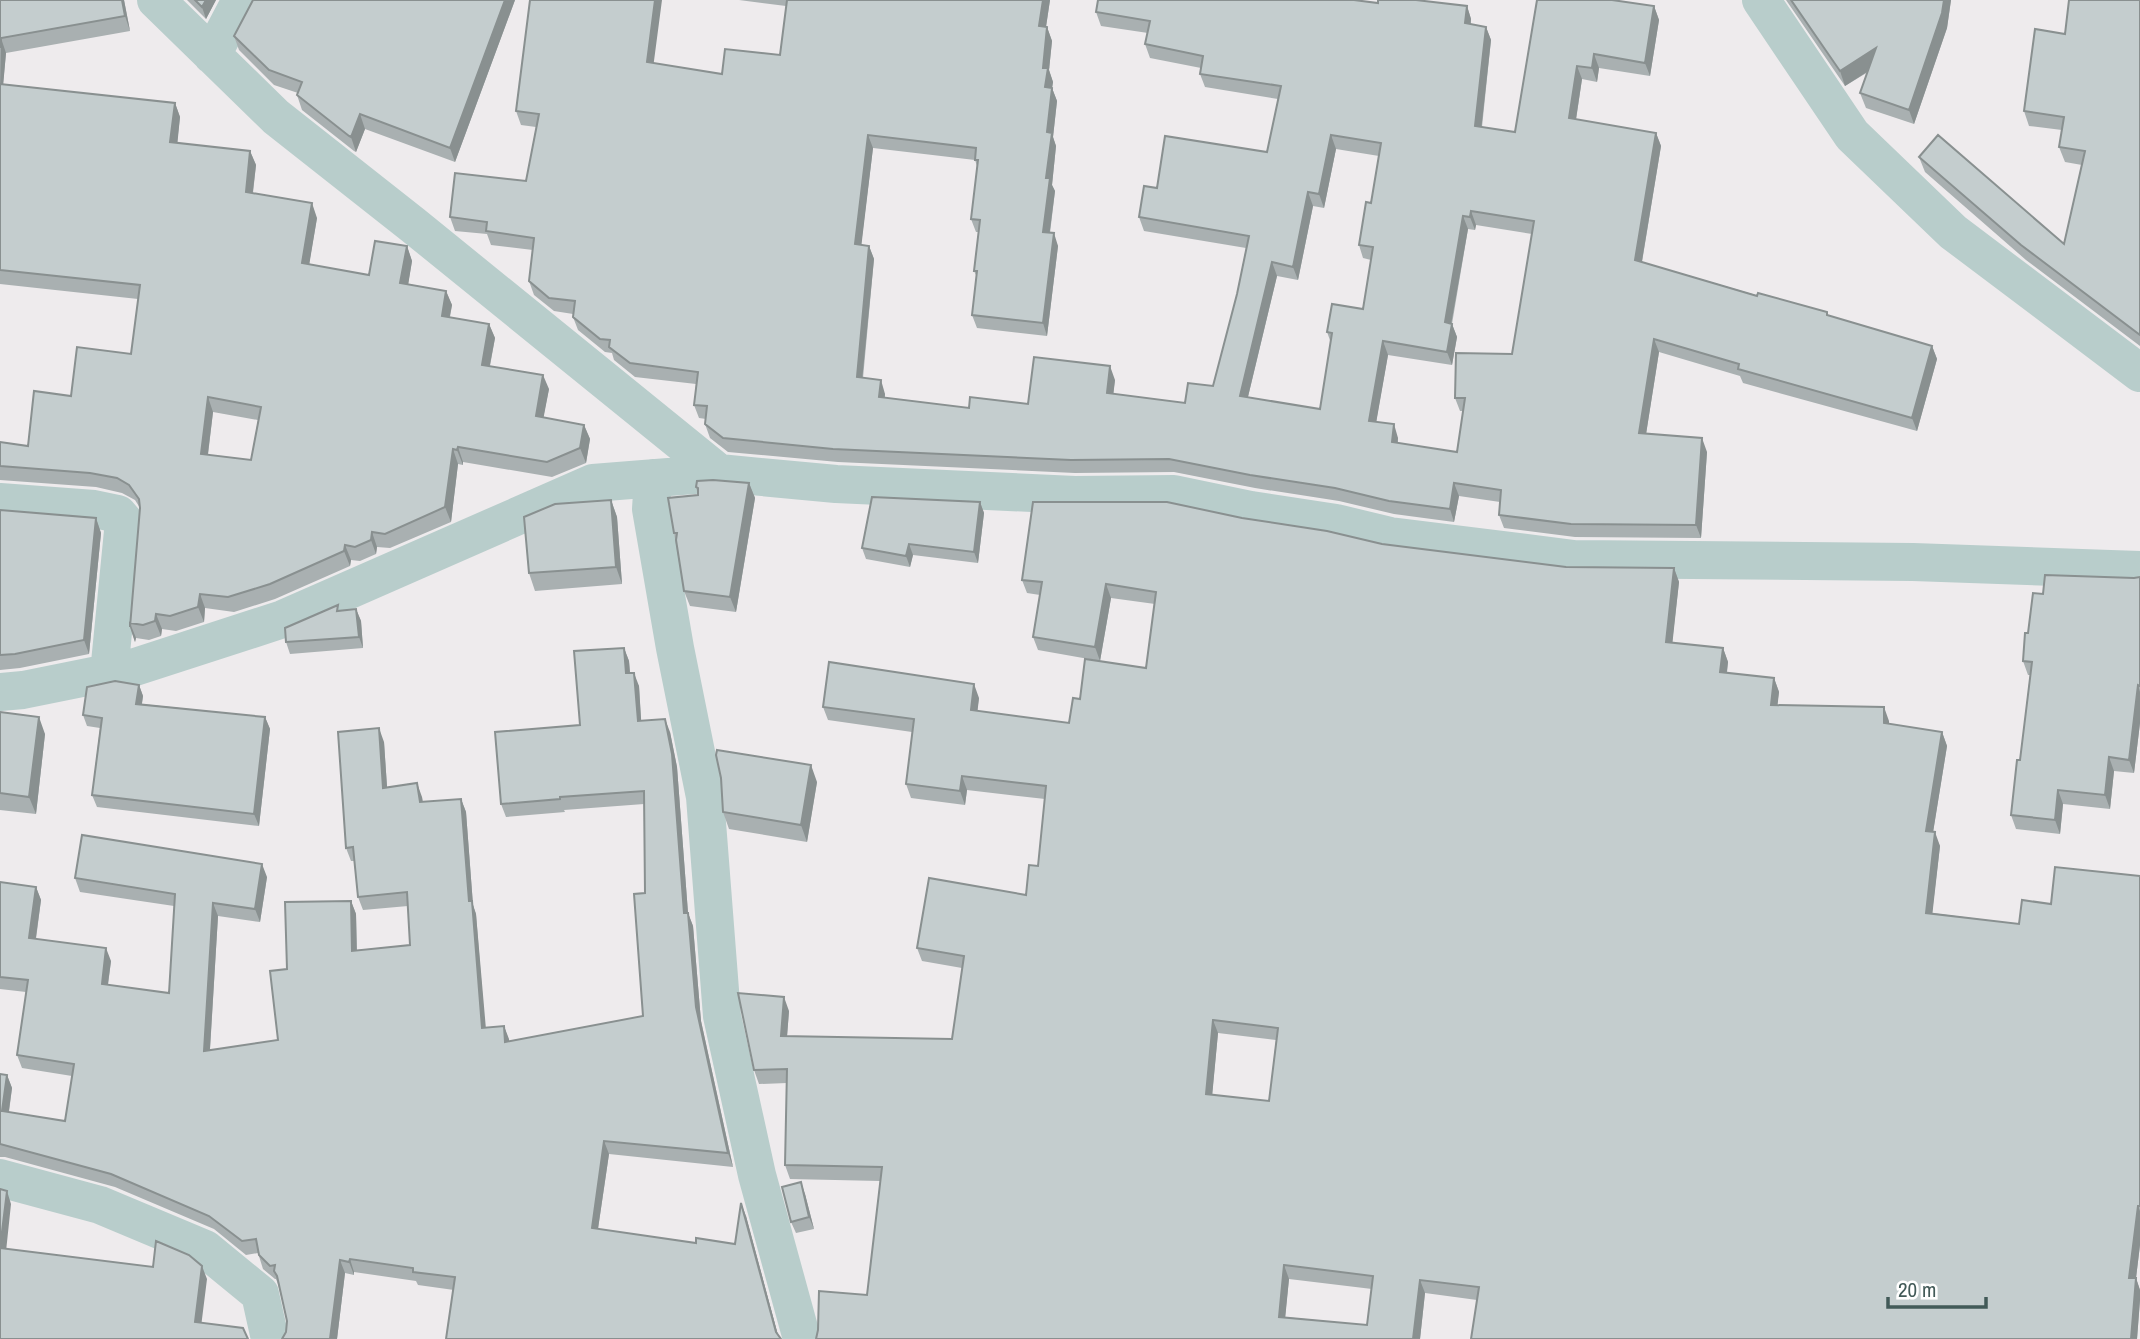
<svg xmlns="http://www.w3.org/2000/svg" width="2140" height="1339" font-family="'Archivo Narrow',sans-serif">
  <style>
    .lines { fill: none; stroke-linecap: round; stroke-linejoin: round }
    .minor { stroke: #b8cdcb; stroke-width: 38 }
    .wall { fill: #a9b0b1; fill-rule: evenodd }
    .shaded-wall { fill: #899090 }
    .building { fill: #c4cdce; stroke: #899090; stroke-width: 2; fill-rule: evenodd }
  </style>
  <rect width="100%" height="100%" fill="#eeebed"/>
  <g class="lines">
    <path class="minor" d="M156,0L276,117L413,225L719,473
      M1761,0L1852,135L1953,232L2140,373
      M212,55L241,0
      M653,478L651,509L675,648L705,797L722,1016L757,1175L802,1339
      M0,502L94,509L118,514L124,521L109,673
      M0,692L23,690L132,668L283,619L593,483L719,473L836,484L1075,495L1174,494L1251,510L1336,523L1390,536L1574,559L1913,562L2140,570
      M0,1178L100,1205L205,1249L260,1294L270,1339"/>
  </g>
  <path class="wall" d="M0,0H124L130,31L6,53L3,84L175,103L180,117L177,143L250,151L256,165L253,193L317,218L309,264L369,275L407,246L412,261L408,284L446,291L452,305L450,317L489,324L495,338L490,366L549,389L543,418L584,425L590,439L586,463L552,477L463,462V465L458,464L451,522L390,548L377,547L376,554L360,561L351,560L350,566L275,599L234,612L205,608L204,622L176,631L162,629L161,636L149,640L136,638L135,642L130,627L140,508L135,500L122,493L96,487L0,480V442L28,446L71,396L131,354L138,299L0,284ZM213,412L258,420L251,460L208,455Z
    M187,0H216L206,19Z
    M515,0L455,162L365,129L356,152L354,151L302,110L297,95L298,93L274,85L239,50L234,36Z
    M739,0H1050L1046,27H1047L1052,41L1049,70L1053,82L1052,88L1057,101L1053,137L1056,146L1052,185L1055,191L1050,233L1058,246L1047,336L977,328L972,315L977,277L974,271L979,232H976L971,219L977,166L975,160L873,148L861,245L869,246L874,259L863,378L885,394V398L969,408L1028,404L1115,380L1113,394L1185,403L1213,386L1237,294L1246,248L1144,231L1139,217L1157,188L1267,152L1278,99L1205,87L1200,74L1201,68L1150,58L1145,44L1148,33L1101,26L1096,12L1378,3L1467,6L1471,19V24L1486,27L1491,40L1482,127L1515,132L1537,0L1654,6L1659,20L1650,76L1599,68L1597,82L1582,79L1576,120L1656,133L1661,146L1642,262L1932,346L1937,359L1917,431L1743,383L1740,376L1659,352L1646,434L1707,452L1701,538L1575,537L1504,528L1499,515L1500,502L1459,496L1454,522L1394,514L1339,501L1255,488L1174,472L1075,473L838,462L728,452L710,438L705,424L706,419L699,418L694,405L696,384L635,377L614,360L612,353L605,352L578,330L573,317V314L554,311L534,295L529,281L533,250L491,245L487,234L455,231L450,217L526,181L536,127L521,125L516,111L654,63L722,74L780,55L786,6ZM1336,149L1379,156L1371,203L1359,245L1363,258L1371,260L1363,309L1327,332L1331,343L1320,409L1248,397L1277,276L1298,280L1313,206L1324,208ZM1476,225L1532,234L1512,354L1455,398L1460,411H1463L1457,452L1398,443V438L1376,422L1388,355L1452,365L1457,337L1452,324L1468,229L1475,230Z
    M1786,0H1951L1947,28L1914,124L1866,108L1860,93L1868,72L1845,86Z
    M2140,0V346L2026,260L1925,172L1919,157L2064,244L2082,165L2065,162L2059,147L2062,130L2029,126L2024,111L2065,34Z
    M749,483L755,498L736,612L690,606L684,591L674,533L698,495L696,487Z
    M611,500L617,517L622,584L535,591L529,573Z
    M980,502L984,513L978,563L913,555L910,567L866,559L862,548Z
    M0,510L96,518L101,533L89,654L20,668L0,670Z
    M1242,518L1382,544L1566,567L1674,568L1679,582L1672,643L1723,648L1728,662L1727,673L1774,678L1779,692L1777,705L1889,721V724L1942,732L1947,746L1933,832L1940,846L1932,913L2019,924L2051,904L2140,876V1245L2136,1278L2140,1290V1300L2137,1339L1477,1300L1425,1293L1420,1339H816L867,1295L880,1181L790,1179L785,1165L787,1083L759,1084L754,1070L789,1011L787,1036L952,1039L962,968L922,961L917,948L1026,895L1038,866L1045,799L967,790L965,805L911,798L906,784L912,732L828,720L823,707L979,698L977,711L1069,723L1080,699L1146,668L1155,604L1111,598L1100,661L1038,650L1033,637L1040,595L1027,593L1022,580ZM1218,1033L1276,1040L1269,1101L1212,1095ZM1289,1279L1372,1289L1367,1325L1285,1317Z
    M2140,577V723L2134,773L2114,771L2110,809L2063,804L2060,834L2016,829L2011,815L2020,760L2030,675H2028L2023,661L2028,633L2043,594Z
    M356,609L361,621L363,648L290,654L286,642L340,611Z
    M624,648L629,661L630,673L639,686L641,721L670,732L677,767L688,913L693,926L701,1021L733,1167L609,1154L598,1229L696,1243L735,1244L746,1216L778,1335L418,1285L416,1281L354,1272V1275L345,1273L337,1339H282L286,1332L287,1321L278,1284L276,1279H275L263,1269L258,1253L246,1255L214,1229L115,1187L5,1157H0V1074L7,1075L12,1088L9,1112L65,1121L72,1076L22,1068L17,1055L26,992L0,989V882L36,887L41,900L36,939L111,961L108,985L169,993L174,906L80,892L75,878L267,877L260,922L218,916L210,1050L278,1040L287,969L351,901L356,914L357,950L410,945L408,906L363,910L358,897L354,861H351L346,848L384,742L387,787L422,797L423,802L461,799L466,812L473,905L476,914L485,1028L504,1026L509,1041L643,1016L645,893L644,804L564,810L565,812L506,817L501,804L580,725Z
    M139,685L143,696L142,704L265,717L270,729L259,826L97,807L92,795L100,728L87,726L83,715Z
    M0,712L45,734L36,814L0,810Z
    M817,782L807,842L729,829L723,812Z
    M805,1194L814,1229L796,1233L791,1222Z"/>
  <path class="shaded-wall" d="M122,0H124L130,31L125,16Z
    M206,0H216L206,19L202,7Z
    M505,0H515L455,162L450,148Z
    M655,0H662L652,76L647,62Z
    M1043,0H1050L1044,40L1039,26Z
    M1944,0H1951L1947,28L1914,124L1909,110Z
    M1467,6L1471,19L1469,36L1465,23Z
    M1654,6L1659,20L1650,76L1645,63Z
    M1047,27L1052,41L1049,70L1053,82L1050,101L1045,87L1043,68Z
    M1486,27L1491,40L1480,140L1475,126Z
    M1,38L6,53L2,98L0,92Z
    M1876,48L1881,63L1845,86L1840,71Z
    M1594,54L1599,68L1597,82L1592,68Z
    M1577,66L1582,79L1574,132L1569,118Z
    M1052,88L1057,101L1053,137L1056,146L1052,185L1055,191L1048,245L1043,232L1046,178L1047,132Z
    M175,103L180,117L176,157L170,142Z
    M360,114L365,129L356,152L351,137Z
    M1656,133L1661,146L1640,273L1635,260Z
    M868,135L873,148L860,257L855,244Z
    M1331,135L1336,149L1324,208L1319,194Z
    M250,151L256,165L251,207L246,192Z
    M1308,192L1313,206L1298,280L1293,267Z
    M312,203L317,218L307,278L302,263Z
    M1471,211L1476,225L1475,230L1470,217Z
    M1463,216L1468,229L1449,336L1445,322Z
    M1054,233L1058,246L1047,336L1043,323Z
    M407,246L412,261L406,298L400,283Z
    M869,246L874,259L861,391L857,377Z
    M1272,262L1277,276L1245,409L1240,396Z
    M446,291L452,305L447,330L442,316Z
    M489,324L495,338L487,380L482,365Z
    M1452,324L1457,337L1452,365L1447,352Z
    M1654,339L1659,352L1644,447L1639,433Z
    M1383,341L1388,355L1374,435L1369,421Z
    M1932,346L1937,359L1917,431L1912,418Z
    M1110,366L1115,380L1112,406L1107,393Z
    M543,375L549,389L541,431L536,416Z
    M881,380L885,394L883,411L879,397Z
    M208,397L213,412L206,469L201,454Z
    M1394,424L1398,438L1396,455L1392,442Z
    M584,425L590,439L586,463L580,448Z
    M1702,438L1707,452L1701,538L1696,525Z
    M458,447L463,462V465L457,450Z
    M453,449L458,464L451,522L445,507Z
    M749,483L755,498L736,612L730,597Z
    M1454,483L1459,496L1454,522L1450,509Z
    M611,500L617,517L622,584L616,567Z
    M980,502L984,513L978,563L974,552Z
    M96,518L101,533L89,654L84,640Z
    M372,532L377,547L376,554L371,540Z
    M909,544L913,555L910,567L906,556Z
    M345,545L351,560L350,566L344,551Z
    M1674,568L1679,582L1671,656L1666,642Z
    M1106,584L1111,598L1100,661L1095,647Z
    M200,594L205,608L204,622L198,607Z
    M356,609L361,621L363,648L359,637Z
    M156,614L162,629L161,636L155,621Z
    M130,623L136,638L135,642L130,627Z
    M624,648L629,661L631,686L626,673Z
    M1723,648L1728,662L1725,686L1720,672Z
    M634,673L639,686L642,734L638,721Z
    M1774,678L1779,692L1776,719L1771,705Z
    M974,684L979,698L976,724L971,710Z
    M139,685L143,696L140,715L136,704Z
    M2138,685L2140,692V723L2134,773L2129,760Z
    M1884,707L1889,721V737L1884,723Z
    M39,717L45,734L36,814L29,797Z
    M265,717L270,729L259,826L254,814Z
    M665,719L670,732L677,767L689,926L684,913Z
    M379,728L384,742L388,801L383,788Z
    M1942,732L1947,746L1931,845L1926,831Z
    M2109,757L2114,771L2110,809L2105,795Z
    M811,765L817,782L807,842L801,825Z
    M962,776L967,790L965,805L960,791Z
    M417,783L422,797L424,815L420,802Z
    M2058,790L2063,804L2060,834L2055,820Z
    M461,799L466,812L473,905L476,914L487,1041L482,1028L469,901Z
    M1935,832L1940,846L1931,926L1926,913Z
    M262,864L267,877L260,922L255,909Z
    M36,887L41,900L34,951L29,938Z
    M351,901L356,914L357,964L352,951Z
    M213,903L218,916L209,1064L204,1051Z
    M688,913L693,926L701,1021L733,1167L728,1153L696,1007Z
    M106,948L111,961L106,998L102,984Z
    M784,997L789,1011L786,1050L781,1036Z
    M1213,1020L1218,1033L1211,1108L1206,1094Z
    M504,1026L509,1039L510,1055L505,1042Z
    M7,1075L12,1088L7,1124L2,1111Z
    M604,1141L609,1154L596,1242L592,1228Z
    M801,1182L805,1194L814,1229L809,1217Z
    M7,1191L11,1204L5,1261L0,1248Z
    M741,1203L746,1216L779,1339L776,1332Z
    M2138,1206L2140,1211V1245L2136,1278L2140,1290V1300L2137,1339H2131L2129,1278Z
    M350,1259L354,1272V1275L349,1262Z
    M340,1260L345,1273L337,1339H330Z
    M1284,1265L1289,1279L1284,1330L1279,1317Z
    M202,1266L207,1279L200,1335L195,1322Z
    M1420,1280L1425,1293L1420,1339H1413Z"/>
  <path class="building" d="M0,0H122L125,16L1,38L0,48Z
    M195,0H206L202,7Z
    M253,0H505L450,148L360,114L351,137L349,136L297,95L302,82L269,70L234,36Z
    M530,0H655L647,62L722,74L725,49L780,55L787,0H1043L1039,26L1047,27L1043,68H1048L1045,87L1052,88L1047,132L1052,133L1046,178H1050L1043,232L1054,233L1043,323L972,315L977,271H974L980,220L971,219L978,160H975L976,148L868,135L855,244L869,246L857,377L881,380L879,397L969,408L970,397L1028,404L1034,357L1110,366L1107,393L1185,403L1188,383L1213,386L1237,294L1249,236L1139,217L1144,186L1157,188L1165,136L1267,152L1281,86L1200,74L1203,56L1145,44L1150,21L1096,12L1098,0H1354L1378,3V0H1416L1467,6L1465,23L1486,27L1475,126L1515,132L1537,0H1612L1654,6L1645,63L1594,54L1592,68L1577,66L1569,118L1656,133L1635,260L1757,296L1758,293L1827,312V315L1932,346L1912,418L1738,369L1739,364L1654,339L1639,433L1702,438L1696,525L1571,524L1499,515L1501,490L1454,483L1450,509L1389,501L1335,488L1250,475L1169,459L1071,460L833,449L723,438L705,424L707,406L694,405L698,372L630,363L609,347L610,340L600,339L573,317L575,301L549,298L529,281L534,238L486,231L487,222L450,217L455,173L526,181L539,114L516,111ZM1331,135L1381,143L1371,203L1366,202L1359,245L1373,247L1363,309L1332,304L1327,332L1332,333L1320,409L1240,396L1272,262L1293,267L1308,192L1319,194ZM1471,211L1534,221L1512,354L1456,353L1455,398H1465L1457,452L1392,442L1394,424L1369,421L1383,341L1447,352L1452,324L1445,322L1463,216L1470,217Z
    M1791,0H1944L1942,13L1909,110L1860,93L1876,48L1840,71Z
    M2069,0H2140V335L2021,245L1919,157L1938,135L2064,244L2085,151L2059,147L2064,117L2024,111L2035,29L2065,34Z
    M0,84L175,103L170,142L250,151L246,192L312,203L302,263L369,275L375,241L407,246L400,283L446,291L442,316L489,324L482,365L543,375L536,416L584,425L580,448L547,462L458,447L457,450L453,449L445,507L385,534L372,532L371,540L355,547L345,545L344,551L270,584L228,597L200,594L198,607L170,616L156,614L155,621L143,625L130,623V627L140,508L139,499L129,485L117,478L90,473L0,466V442L28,446L34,391L71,396L77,347L131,354L140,285L0,270ZM208,397L261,407L251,460L201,454Z
    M713,480L749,483L730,597L684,591L676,540L677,533H674L668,498L698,495V488L696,487L697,481Z
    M872,497L980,502L974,552L909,544L906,556L862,548Z
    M611,500L616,567L529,573L524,517L555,504Z
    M1033,502H1167L1242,518L1327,531L1382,544L1566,567L1674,568L1666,642L1723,648L1720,672L1774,678L1771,705L1884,707V723L1942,732L1926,831L1935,832L1926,913L2019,924L2022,900L2051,904L2055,867L2140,876V1206H2138L2129,1278H2136L2131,1339H1471L1479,1287L1420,1280L1413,1339H816L818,1330L819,1291L867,1295L882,1167L785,1165L787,1069L754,1070L738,993L784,997L781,1036L952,1039L964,956L917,948L929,878L1026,895L1029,865L1038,866L1046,786L962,776L960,791L906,784L914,719L823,707L829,662L974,684L971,710L1069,723L1073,698L1080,699L1085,659L1146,668L1156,592L1106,584L1095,647L1033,637L1042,582L1022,580ZM1213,1020L1278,1028L1269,1101L1206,1094ZM1284,1265L1373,1276L1367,1325L1279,1317Z
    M0,510L96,518L84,640L15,654L0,655Z
    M2045,575L2134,578L2140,577V686L2138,685L2129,760L2109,757L2105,795L2058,790L2055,820L2011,815L2017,760H2020L2032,662L2023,661L2025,633H2028L2033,593L2043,594Z
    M338,605L337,611L356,609L359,637L286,642L285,628Z
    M624,648L626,673H634L638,721L665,719L672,754L684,913H688L696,1007L728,1153L604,1141L592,1228L696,1243V1238L735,1244L741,1203L776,1332L781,1339H446L455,1277L413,1272V1268L350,1259L349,1262L340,1260L330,1339H282L286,1332L287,1321L277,1276L274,1271L275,1265L270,1266L259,1255L256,1239L242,1241L209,1216L111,1174L0,1144V1074L7,1075L2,1111L65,1121L74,1064L17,1055L28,980L0,977V882L36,887L29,938L106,948L102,984L169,993L175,894L75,878L82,835L262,864L255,909L213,903L204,1051L278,1040L270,971L287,969L285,902L351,901L352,951L410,945L407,892L358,897L353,847L346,848L338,732L379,728L383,788L417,783L420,802L461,799L469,901H472L482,1028L504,1026L505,1042L643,1016L634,894L645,893L644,791L560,797V799L501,804L495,732L580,725L574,651Z
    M115,681L139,685L136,704L265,717L254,814L92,795L102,718L83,715L87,687Z
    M0,712L39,717L29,797L0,793Z
    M717,750L811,765L801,825L723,812L721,778L716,755Z
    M801,1182L809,1217L791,1222L782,1187Z
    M0,1189L7,1191L0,1248Z
    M156,1241L189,1255L202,1266L195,1322L243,1328L248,1339H0V1248L153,1267Z"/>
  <path d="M1888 1297v10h98v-10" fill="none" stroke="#425a58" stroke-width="3.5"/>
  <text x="1898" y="1297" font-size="21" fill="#425a58" stroke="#ffffff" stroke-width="5" paint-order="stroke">20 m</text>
</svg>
